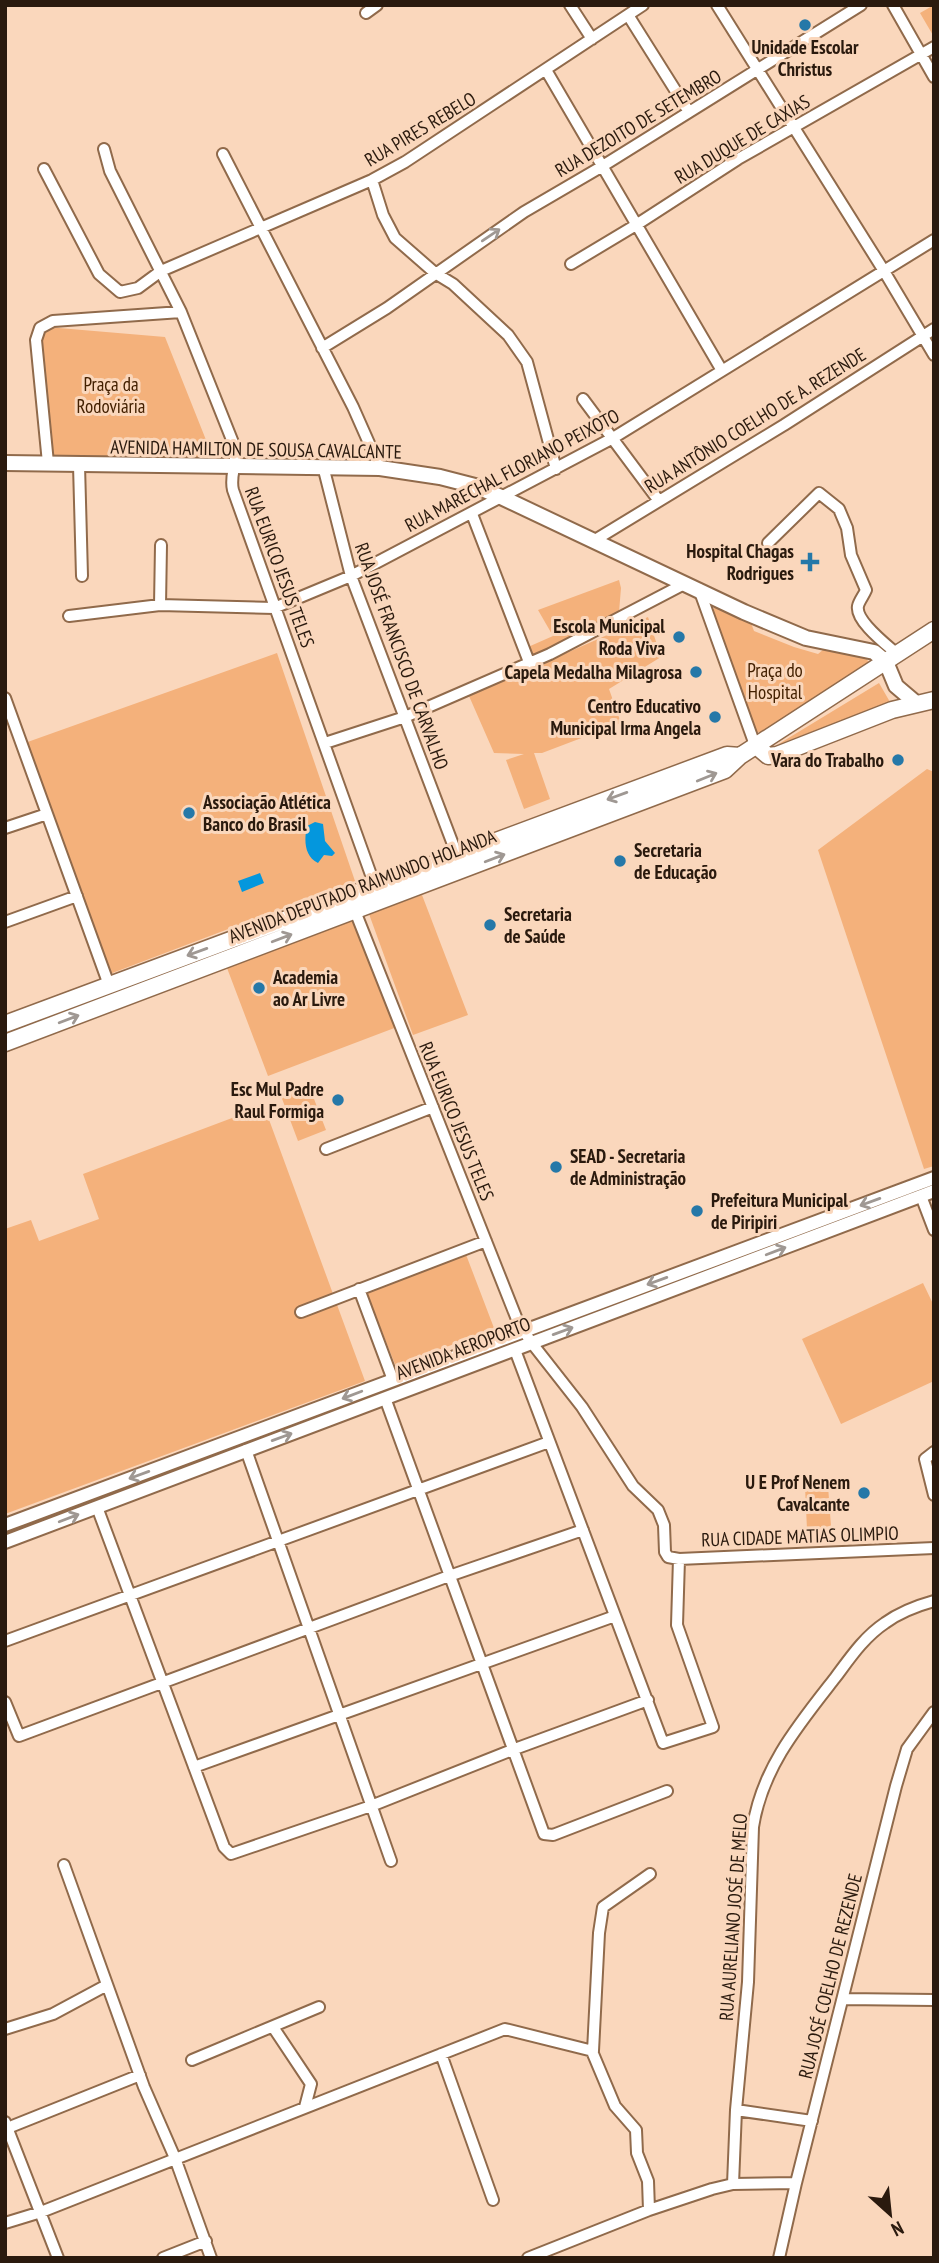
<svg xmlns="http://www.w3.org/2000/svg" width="939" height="2263" font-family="'PT Sans Narrow',sans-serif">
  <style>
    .green { fill: #f4b17b }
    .water { fill: #0497dd }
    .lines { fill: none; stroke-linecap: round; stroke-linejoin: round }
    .minor-casing { stroke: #906a4b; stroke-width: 14 }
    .tertiary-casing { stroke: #906a4b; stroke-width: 16 }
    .secondary-casing { stroke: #906a4b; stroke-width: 18 }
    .primary-casing { stroke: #906a4b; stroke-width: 19 }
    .minor { stroke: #fff; stroke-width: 10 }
    .tertiary { stroke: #fff; stroke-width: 12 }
    .secondary { stroke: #fff; stroke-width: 14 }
    .primary { stroke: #fff; stroke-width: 16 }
    .oneway { stroke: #9f9893 }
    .poi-dot { fill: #2578a8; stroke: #fad7bc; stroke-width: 2.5 }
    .labels { text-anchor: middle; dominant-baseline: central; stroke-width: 6; stroke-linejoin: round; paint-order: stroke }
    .poi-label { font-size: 19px; font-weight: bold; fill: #2a1a0e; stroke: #fad7bc; text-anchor: end }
    .street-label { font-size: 19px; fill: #2a1a0e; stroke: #fad7bc }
    .park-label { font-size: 19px; fill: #432000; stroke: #fad7bc }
  </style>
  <rect width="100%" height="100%" fill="#fad7bc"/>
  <path class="green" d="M934,5V37L920,13Z
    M47,327L165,337L210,450L207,459L53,457L40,337Z
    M619,580L621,588L619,612L534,655L528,647L553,636L538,610Z
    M715,607L751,623L754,631L794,647L818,654L824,649L866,658L870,664L765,732H755L710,612Z
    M648,617L661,657L609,689L621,723L542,753H534L550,799L524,809L506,760L524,754L494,753L469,696Z
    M277,653L355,881L107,975L22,744Z
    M879,683L890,702L777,745Z
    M927,769L934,772V1166L924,1169L818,850Z
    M422,895L468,1015L413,1035L369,914Z
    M356,918L397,1027L268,1076L227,968Z
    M152,976L155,979L5,1039V1032Z
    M309,1086L326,1130L298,1141L281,1096Z
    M264,1106L365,1381L5,1514V1229L31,1220L39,1241L99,1219L83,1174Z
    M465,1252L494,1328L396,1367L366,1291Z
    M923,1283L934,1306V1381L841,1424L802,1339Z
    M828,1486L831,1526L807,1529L805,1487Z"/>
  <path class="water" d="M315,822L323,824L325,841L335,853L332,856L324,855L318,863C304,856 304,840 307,826Z
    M260,873L264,883L242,892L238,881Z"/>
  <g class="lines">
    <g class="minor-casing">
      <path id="minor" d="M570,5L592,39
        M717,5L884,271L934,355
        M893,5L934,77
        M366,13L377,5
        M628,15L689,112
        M546,70L721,369
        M104,149L110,171L181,312L234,445C239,462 229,474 233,490L375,886
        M223,154L353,407L380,468
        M44,169L99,274L120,292L138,288L161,271L372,180L405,162L643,5
        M372,180L383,215L395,238L435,273L453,284L508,335L527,362L556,469
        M571,264L636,225L738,159L934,47
        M322,348L387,308L524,212L601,167L861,5
        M583,399L659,501
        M48,463L36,340L40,328L53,321L181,312
        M79,465L82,576
        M323,466L351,576L457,855
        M472,514L529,662
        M595,540L784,425L934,329
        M768,543L819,493L839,509L847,528L851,555L866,590C864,595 859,601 858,606C855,621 887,645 897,654
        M699,589L755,745
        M160,605L161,545
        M69,616L160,605L274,608L351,576L613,438L934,240
        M5,698L109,985
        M325,743L405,717L550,654L686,583
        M5,828L47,814
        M355,911L518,1322L531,1342L582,1407L633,1486L658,1510L664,1525L665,1552L668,1557L679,1559L934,1548
        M5,922L77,896
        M326,1149L433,1107
        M921,1196L934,1230
        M359,1289L393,1380
        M301,1312L486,1241
        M515,1350L663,1743L713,1727L677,1625L679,1559
        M385,1398L544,1834L553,1835L667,1791
        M246,1450L391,1861
        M934,1452L925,1459L934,1495
        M97,1507L224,1847L231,1854L371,1806L512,1750L648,1700
        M5,1641L549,1442
        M5,1702L19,1736L449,1576L583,1530
        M194,1767L615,1616
        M64,1865L144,2087L175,2158L211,2258
        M843,1999L934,2000
        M273,2027L311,2084L305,2107
        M5,2029L53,2014L107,1985
        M591,2049L615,2106L636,2130L637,2153L648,2181L649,2210
        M441,2054L493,2200
        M192,2060L319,2007
        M736,2110L812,2121
        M5,2122L58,2258
        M5,2129L140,2075
        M733,2184L736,2110L748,1982L753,1827C762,1768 799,1724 835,1678C850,1658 864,1637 885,1623C900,1612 916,1606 934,1601
        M5,2223L41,2212L505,2029L593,2051L599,1933L603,1907L650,1874
        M163,2258L206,2241
        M528,2258L649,2210L712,2189L733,2184L796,2183
        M779,2258L796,2183L896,1786L907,1749L934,1712"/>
    </g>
    <g class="tertiary-casing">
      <path id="tertiary" d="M5,1525L934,1178
        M5,1542L934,1191"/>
    </g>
    <g class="secondary-casing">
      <path id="secondary" d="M5,463L380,468L440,477L475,486L501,497L744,612L806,638L874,652L886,662L896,686L916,703"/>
    </g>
    <g class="primary-casing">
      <path id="primary" d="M755,745L768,756L777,755L892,710L934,700
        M5,1024L727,755L740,756
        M5,1043L725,770L740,756L934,630"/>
    </g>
    <use href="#minor" class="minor"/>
    <use href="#tertiary" class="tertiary"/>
    <use href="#secondary" class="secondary"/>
    <use href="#primary" class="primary"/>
  </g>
  <defs><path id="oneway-shaft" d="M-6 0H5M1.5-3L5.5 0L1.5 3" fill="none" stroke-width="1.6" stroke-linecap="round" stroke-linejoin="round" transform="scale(1.75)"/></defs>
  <g class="oneway">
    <use href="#oneway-shaft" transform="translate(491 235) rotate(-34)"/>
    <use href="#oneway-shaft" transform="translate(707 777) rotate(-22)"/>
    <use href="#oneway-shaft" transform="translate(617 796) rotate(160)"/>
    <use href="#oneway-shaft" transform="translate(495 858) rotate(-21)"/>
    <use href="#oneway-shaft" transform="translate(282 938) rotate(-21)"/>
    <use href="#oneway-shaft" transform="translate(197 952) rotate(160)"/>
    <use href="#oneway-shaft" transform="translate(69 1019) rotate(-21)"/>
    <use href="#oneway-shaft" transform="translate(870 1202) rotate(160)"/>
    <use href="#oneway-shaft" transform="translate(776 1251) rotate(-21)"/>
    <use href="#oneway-shaft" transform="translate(657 1281) rotate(160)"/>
    <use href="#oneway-shaft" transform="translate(563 1331) rotate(-20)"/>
    <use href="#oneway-shaft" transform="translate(352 1395) rotate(159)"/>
    <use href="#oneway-shaft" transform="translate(282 1437) rotate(-20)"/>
    <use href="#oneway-shaft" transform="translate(139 1475) rotate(160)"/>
    <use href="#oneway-shaft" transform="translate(69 1518) rotate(-21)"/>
  </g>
  <g class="poi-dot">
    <circle cx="805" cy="25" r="7"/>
    <path d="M806.5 551.5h7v7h7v7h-7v7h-7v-7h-7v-7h7z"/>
    <circle cx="679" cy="637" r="7"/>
    <circle cx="696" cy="672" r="7"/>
    <circle cx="715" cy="717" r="7"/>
    <circle cx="898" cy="760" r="7"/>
    <circle cx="189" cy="813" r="7"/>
    <circle cx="620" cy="861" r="7"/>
    <circle cx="490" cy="925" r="7"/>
    <circle cx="259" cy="988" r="7"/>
    <circle cx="338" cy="1100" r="7"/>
    <circle cx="556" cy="1167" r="7"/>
    <circle cx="697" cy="1211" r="7"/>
    <circle cx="864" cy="1493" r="7"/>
  </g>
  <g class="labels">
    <g class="poi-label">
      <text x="805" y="47" text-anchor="middle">Unidade Escolar<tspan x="805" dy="22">Christus</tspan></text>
      <text x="794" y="551">Hospital Chagas<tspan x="794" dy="22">Rodrigues</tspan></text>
      <text x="665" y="626">Escola Municipal<tspan x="665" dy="22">Roda Viva</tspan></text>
      <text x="682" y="672">Capela Medalha Milagrosa</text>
      <text x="701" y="706">Centro Educativo<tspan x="701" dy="22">Municipal Irma Angela</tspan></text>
      <text x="884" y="760">Vara do Trabalho</text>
      <text x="203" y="802" text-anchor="start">Associação Atlética<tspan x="203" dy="22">Banco do Brasil</tspan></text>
      <text x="634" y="850" text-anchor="start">Secretaria<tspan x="634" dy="22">de Educação</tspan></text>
      <text x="504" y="914" text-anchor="start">Secretaria<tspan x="504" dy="22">de Saúde</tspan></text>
      <text x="273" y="977" text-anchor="start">Academia<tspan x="273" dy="22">ao Ar Livre</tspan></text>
      <text x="324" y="1089">Esc Mul Padre<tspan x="324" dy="22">Raul Formiga</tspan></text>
      <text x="570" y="1156" text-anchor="start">SEAD - Secretaria<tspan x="570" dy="22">de Administração</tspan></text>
      <text x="711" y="1200" text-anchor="start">Prefeitura Municipal<tspan x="711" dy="22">de Piripiri</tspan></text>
      <text x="850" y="1482">U E Prof Nenem<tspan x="850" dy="22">Cavalcante</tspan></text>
    </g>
    <g class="street-label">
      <text transform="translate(638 123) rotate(-31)">RUA DEZOITO DE SETEMBRO</text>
      <text transform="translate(420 129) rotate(-31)">RUA PIRES REBELO</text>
      <text transform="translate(742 139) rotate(-31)">RUA DUQUE DE CAXIAS</text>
      <text transform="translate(755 420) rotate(-32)">RUA ANTÔNIO COELHO DE A. REZENDE</text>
      <text transform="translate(256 449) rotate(1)">AVENIDA HAMILTON DE SOUSA CAVALCANTE</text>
      <text transform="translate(512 470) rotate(-28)">RUA MARECHAL FLORIANO PEIXOTO</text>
      <text transform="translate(280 567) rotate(70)">RUA EURICO JESUS TELES</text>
      <text transform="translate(402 656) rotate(70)">RUA JOSÉ FRANCISCO DE CARVALHO</text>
      <text transform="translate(362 886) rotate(-21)">AVENIDA DEPUTADO RAIMUNDO HOLANDA</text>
      <text transform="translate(457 1121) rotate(68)">RUA EURICO JESUS TELES</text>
      <text transform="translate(463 1348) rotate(-21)">AVENIDA AEROPORTO</text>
      <text transform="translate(800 1536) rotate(-2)">RUA CIDADE MATIAS OLIMPIO</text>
      <text transform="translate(733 1917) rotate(-86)">RUA AURELIANO JOSÉ DE MELO</text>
      <text transform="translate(830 1976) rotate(-76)">RUA JOSÉ COELHO DE REZENDE</text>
    </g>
    <g class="park-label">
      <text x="111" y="384">Praça da<tspan x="111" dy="22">Rodoviária</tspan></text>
      <text x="775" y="670">Praça do<tspan x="775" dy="22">Hospital</tspan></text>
    </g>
  </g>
  <rect width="939" height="2263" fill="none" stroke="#2a1a0e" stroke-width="14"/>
  <g transform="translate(890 2214) rotate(153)" stroke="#fad7bc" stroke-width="5" paint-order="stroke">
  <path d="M0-5L12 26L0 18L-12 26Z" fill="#2a1a0e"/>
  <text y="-10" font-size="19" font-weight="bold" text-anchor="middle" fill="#2a1a0e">N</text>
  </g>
</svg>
